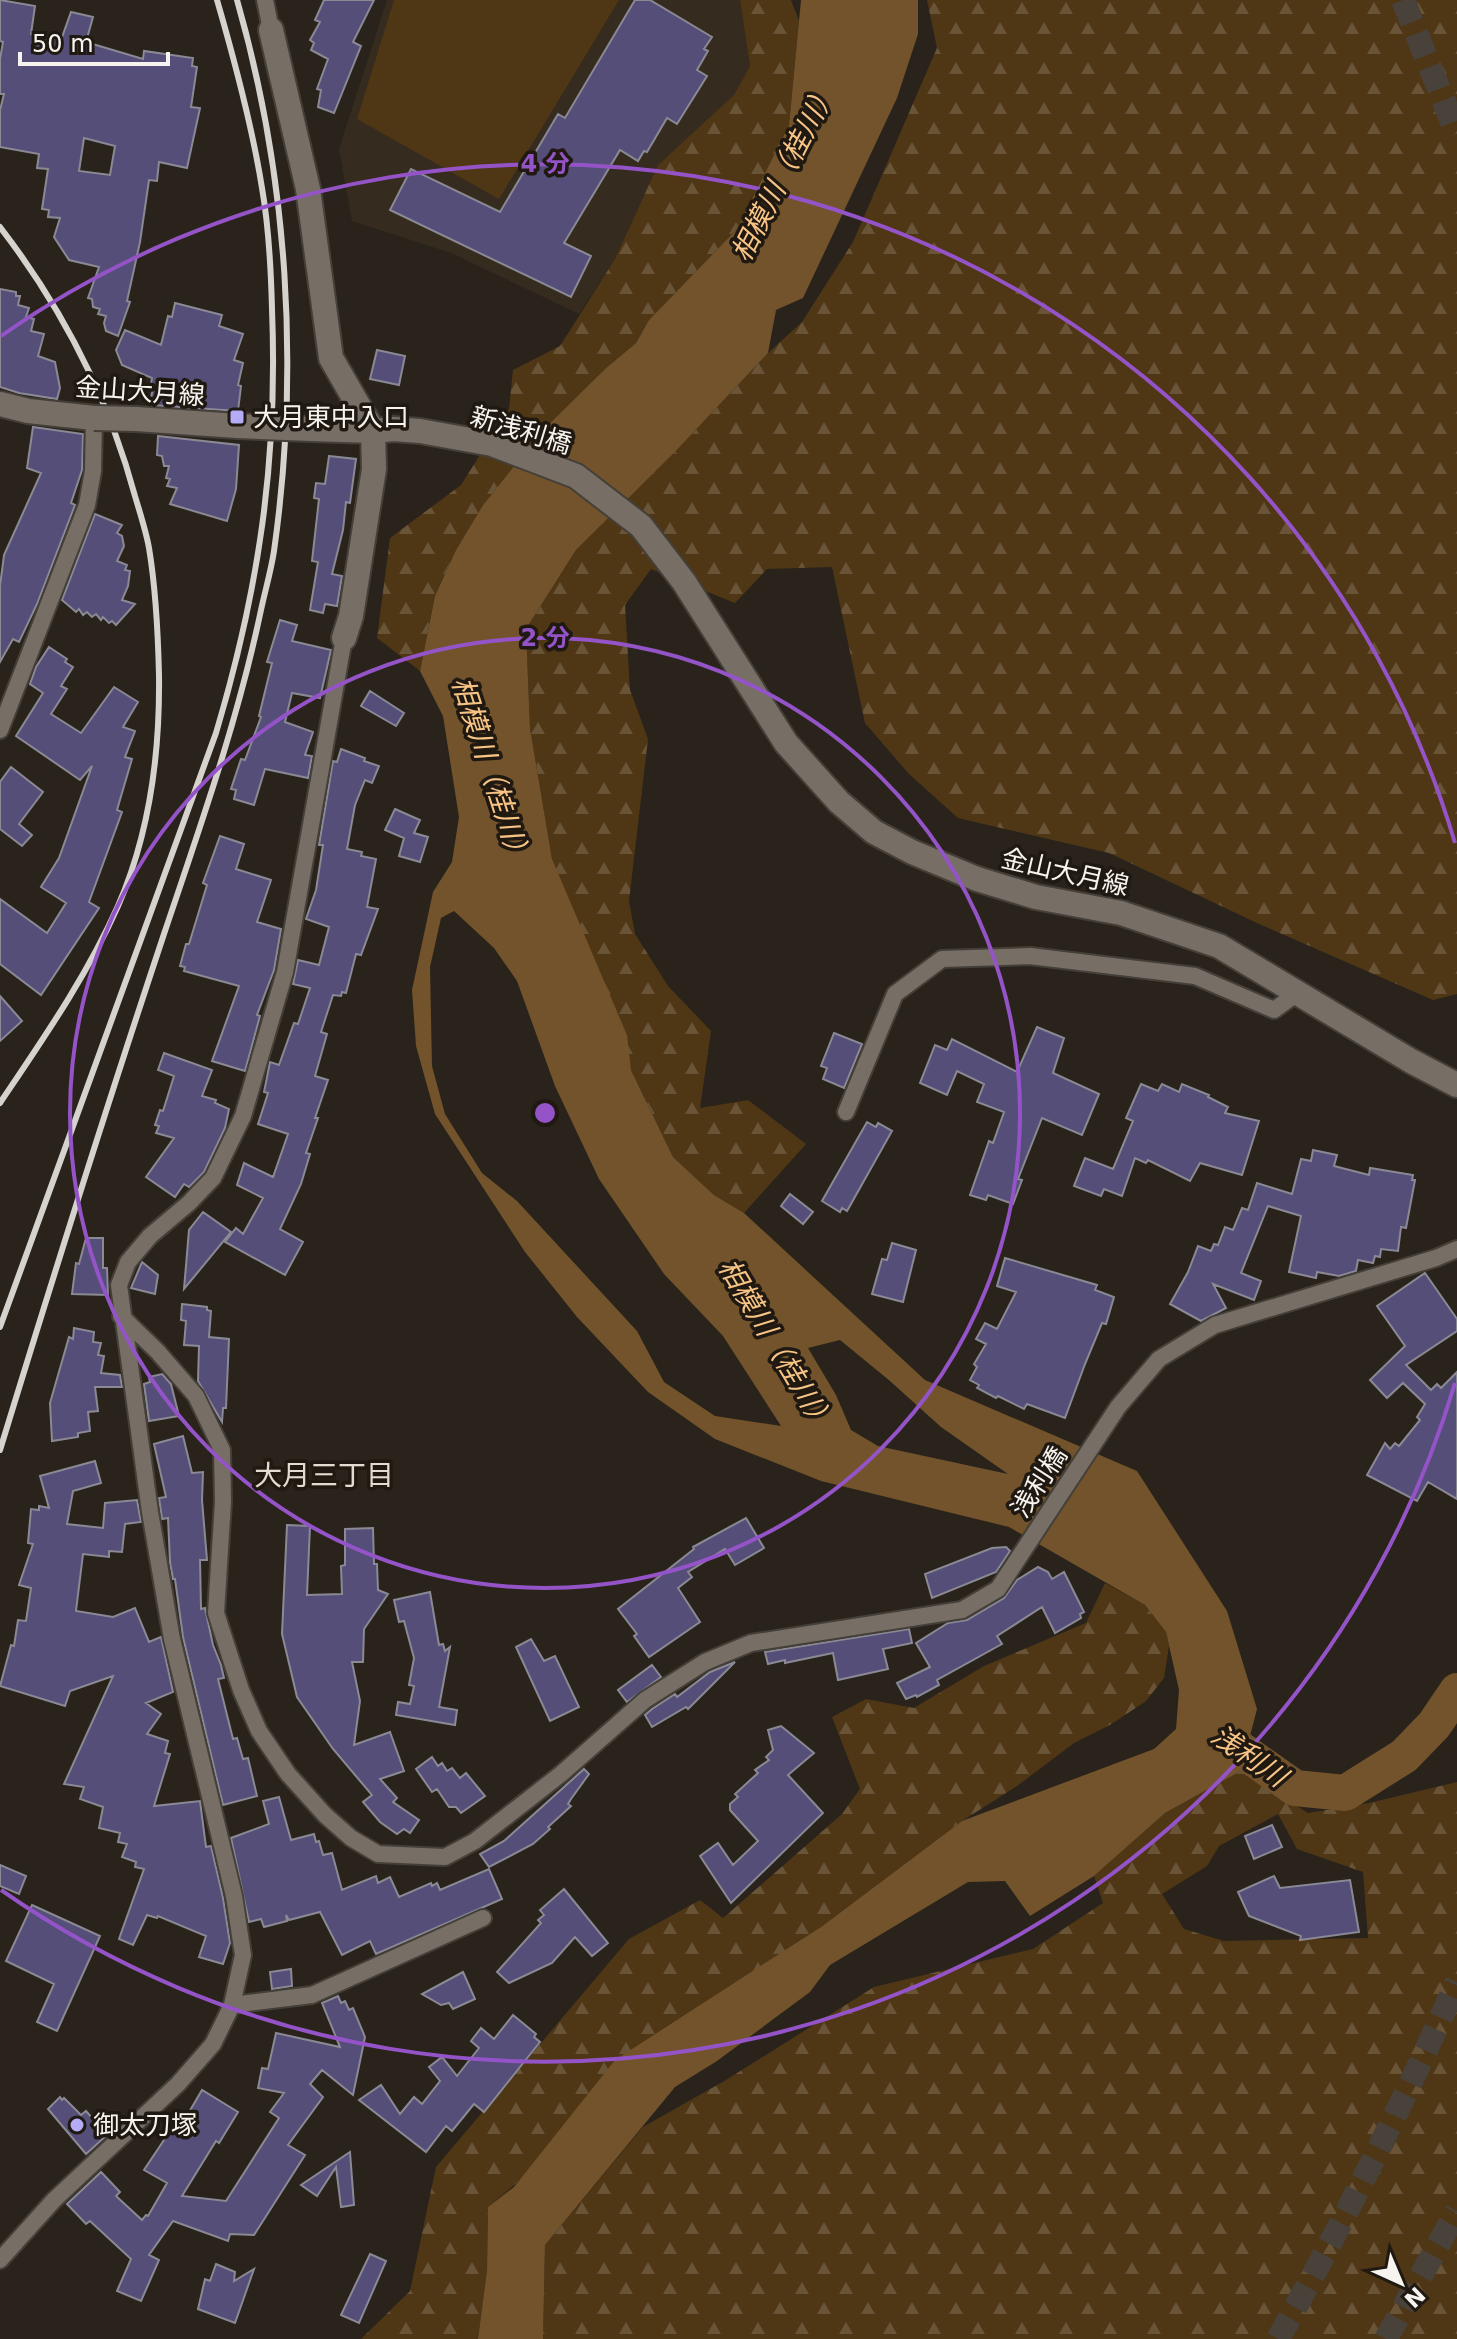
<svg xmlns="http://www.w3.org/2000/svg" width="1457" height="2339" font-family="'DejaVu Sans','Noto Sans JP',sans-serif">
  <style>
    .built { fill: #362b1f }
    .forest { fill: url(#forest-firs); fill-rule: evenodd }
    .pitch { fill: #4f3615 }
    .water { fill: #72532b; fill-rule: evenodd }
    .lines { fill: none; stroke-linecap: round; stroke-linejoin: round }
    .river { stroke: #72532b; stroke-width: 36 }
    .building { fill: #544e79; stroke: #8a8994; stroke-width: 2; fill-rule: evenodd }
    .highway-tunnel { stroke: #48423b; stroke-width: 24; stroke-dasharray: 24 12; stroke-linecap: butt }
    .street-casing { stroke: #443f39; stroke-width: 20 }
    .secondary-casing { stroke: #443f39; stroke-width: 28 }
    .street { stroke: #776f66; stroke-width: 16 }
    .secondary { stroke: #776f66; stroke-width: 24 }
    .rail { stroke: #d6d2cd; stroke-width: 6 }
    .secondary-bridge-casing { stroke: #443f39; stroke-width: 28; stroke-linecap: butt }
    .secondary-bridge { stroke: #776f66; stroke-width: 24 }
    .ring { fill: none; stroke: #9454c8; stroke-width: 4 }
    .poi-dot { fill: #b5acf8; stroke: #201912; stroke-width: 3 }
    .labels { text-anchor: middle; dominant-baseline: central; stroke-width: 7; stroke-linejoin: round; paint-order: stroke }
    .street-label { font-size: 26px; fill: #f7f3ee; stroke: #201912 }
    .poi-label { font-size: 26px; fill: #f7f3ee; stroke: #201912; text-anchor: start }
    .water-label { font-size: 28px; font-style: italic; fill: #f8c485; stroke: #201912 }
    .neighbourhood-label { font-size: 28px; fill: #e4dbd1; stroke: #201912 }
    .centre { fill: #9454c8; stroke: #201912; stroke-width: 4 }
    .ring-label { font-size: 24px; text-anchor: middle; font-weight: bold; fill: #9454c8; stroke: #201912; stroke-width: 7; stroke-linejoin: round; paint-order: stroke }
  </style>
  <defs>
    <pattern id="forest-firs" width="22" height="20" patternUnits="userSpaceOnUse" patternTransform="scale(2)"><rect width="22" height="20" fill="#4f3615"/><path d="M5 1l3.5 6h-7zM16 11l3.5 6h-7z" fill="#695437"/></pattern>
  </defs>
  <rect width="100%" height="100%" fill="#29231b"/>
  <path class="built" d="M387,0H740L750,66L734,95L658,165L615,259L579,314L451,253L352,221L339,149Z"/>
  <path class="forest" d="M740,0H791L799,21L789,125L737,229L649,320L636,343L606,368L542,431L483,505L456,550L435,596L420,671L377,638L390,538L461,485L509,409L513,370L560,346L615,259L658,165L734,95L750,66Z
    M927,0H1457V994L1433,1000L1257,923L1109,853L958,818L909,774L865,723L832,567L767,569L735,603L651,569L625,605L630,690L648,739L629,901L635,934L668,986L711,1031L700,1108L748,1100L806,1144L744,1213L714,1195L673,1157L631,1070L552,859L530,728L526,629L576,550L674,453L768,353L802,322L853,242L937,48Z
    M1105,1583L1145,1605L1166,1632L1169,1646L1164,1678L1146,1701L1110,1725L1074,1743L1017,1786L962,1821L821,1927L488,2207L487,2270L478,2339H361L410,2291L436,2167L629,1939L700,1900L723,1918L842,1814L860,1789L832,1717L866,1699L914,1708L984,1666L1086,1623Z
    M1241,1771L1308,1813L1369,1803L1457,1782V2339H543L545,2245L643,2127L726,2080L874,1987L1033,1949L1103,1903L1094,1876L1165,1813ZM1278,1814L1297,1849L1363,1872L1368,1938L1224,1941L1184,1929L1162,1894L1207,1866L1219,1846Z"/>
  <path class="pitch" d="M394,0H619L499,199L357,119Z"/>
  <path class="water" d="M801,0H918V34L897,98L803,298L776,310L768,353L674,453L576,550L526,629L530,728L552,859L627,1035L631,1070L673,1157L714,1195L744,1213L925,1380L1137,1471L1227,1611L1257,1709L1241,1771L1165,1813L1094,1876L1030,1916L1005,1881L968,1882L830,1965L810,1992L717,2061L675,2087L545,2245L543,2339H478L487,2270L488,2207L514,2187L615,2060L821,1927L962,1821L1154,1749L1176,1729L1179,1690L1166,1632L1145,1605L1009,1527L821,1481L715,1439L648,1392L577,1317L525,1252L435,1114L416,1046L412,990L433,892L452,862L459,817L443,716L420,671L435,596L456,550L483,505L542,431L606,368L636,343L649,320L737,229L789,125ZM454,911L494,948L517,981L555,1086L599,1179L664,1274L723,1336L781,1426L715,1416L664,1382L637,1331L517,1201L482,1173L445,1114L432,1066L430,967L441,918ZM840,1340L890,1381L941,1427L1008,1474L878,1446L851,1430L836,1395L808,1348Z"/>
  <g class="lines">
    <path class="river" d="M1206,1725L1295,1788L1345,1793L1404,1756L1434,1725L1457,1691"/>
  </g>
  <path class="building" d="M0,0L35,6L31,34L61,40L71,12L93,17L86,42L143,59L144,51L193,58L192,66L197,67L191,107L200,108L187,168L159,162L157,181L149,180L140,242L127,301L130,302L118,336L106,331L104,323L106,316L98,314L100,309L93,307L92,299L88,298L99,267L69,260L54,237L60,218L48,217L49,210L42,209L48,169L37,168L39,154L0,147V110L4,94H0V59L3,42L0,41ZM84,138L115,146L110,175L79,171Z
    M324,0H374L353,42L361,46L334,113L318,107L321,90L317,89L328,59L311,50L314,43L310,40L320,22L315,20Z
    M635,0H650L712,37L704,49L708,51L697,70L707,76L677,124L667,118L647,152L644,151L638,161L620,150L564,243L591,256L571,297L390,210L411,169L500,212L558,114L565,118Z
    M0,289L16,292V296H20L18,305L29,308L26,317L34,319L31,331L44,334L38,356L55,362L60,388L57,399L19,393L0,387Z
    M175,303L222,315L219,326L243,334L234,360L243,363L238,385L241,386L238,411L149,405L154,385L151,384L152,378L122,365L116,350L125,330L161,345L168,316L172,317Z
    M377,350L405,356L399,385L370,379Z
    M33,427L83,434L82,470L71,503L75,505L37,604L19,642L13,639L0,662V586L4,555L41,473L27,468Z
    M158,436L239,445L236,489L227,521L170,504L177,488L167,486L170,479L166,478L169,466H164L162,456L157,455Z
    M329,456L356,459L350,503L346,502L343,530L332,574L342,576L337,606L325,604L323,613L310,610L318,562L312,561L319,499L314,498L316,483L325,484Z
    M95,514L122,525L117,533L122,536L124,546L117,561L127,565L125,570L130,571L128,586L122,600L135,604L116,625L112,621L109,623L103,617L101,620L96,614L92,617L87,612L83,615L79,609L76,612L62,600Z
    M280,620L297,625L292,641L331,650L320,698L292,693L285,722L313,732L305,755L312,756L308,778L265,769L254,805L234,799L236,790L231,789L241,759L245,760L261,717L259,716L272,663L267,662Z
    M49,647L67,659L65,662L73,667L61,686L67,689L51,714L81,733L114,687L138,702L123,727L135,731L125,757L132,759L117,810L122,812L89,902L99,908L41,995L0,964V899L47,933L66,903L41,887L59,858L92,766L80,780L16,736L43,693L30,684L36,667Z
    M370,691L404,713L396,726L361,706Z
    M341,749L365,758L364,761L379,766L372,783L365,780L355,805L347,849L362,852L361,856L376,859L367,907L378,909L361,955L356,954L346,993L342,992L341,996L333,995L321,1032L327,1034L315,1076L328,1080L315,1118H318L306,1153L310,1154L301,1184L280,1229L303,1242L285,1275L225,1242L236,1228L243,1234L263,1198L237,1185L244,1163L273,1177L288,1134L258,1124L268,1093L264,1092L270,1062L279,1065L294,1023L298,1024L310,988L293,984L298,960L319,965L329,927L306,919L316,890L323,845H319L333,761L337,762Z
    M11,767L43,792L19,824L32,835L22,846L0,829V782Z
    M395,809L420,820L414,833L428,837L420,862L399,856L404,838L385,830Z
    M220,836L244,844L236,869L271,880L257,922L281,929L274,970L257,1015L260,1016L245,1071L212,1061L239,986L184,971L185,967L180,966L186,944H189L207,885L203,883Z
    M0,996L22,1021L0,1041Z
    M1037,1027L1064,1038L1053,1073L1099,1094L1082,1135L1042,1118L1018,1179L1022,1180L1013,1204L988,1195L986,1200L970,1195L989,1141L993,1143L1004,1112L977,1102L984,1084L957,1071L947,1095L920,1083L935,1045L947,1050L952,1039L1017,1072Z
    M834,1033L862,1044L844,1088L823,1079L827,1068L821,1066Z
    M164,1053L212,1070L202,1096L216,1100L215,1103L229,1109L225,1128L204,1172L189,1187L184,1184L175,1197L146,1177L174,1138L156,1133L159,1126L155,1125L160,1110L163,1111L174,1076L158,1070Z
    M1141,1084L1158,1091L1162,1084L1179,1092L1182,1084L1209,1095L1208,1097L1228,1107L1225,1113L1259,1121L1242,1175L1200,1163L1190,1181L1148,1160L1146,1163L1135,1158L1122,1196L1104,1189L1101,1196L1074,1186L1085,1158L1113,1169L1133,1121L1126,1118Z
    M867,1122L876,1127L878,1123L892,1131L847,1211L842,1208L840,1212L822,1201Z
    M1313,1150L1337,1155L1334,1166L1369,1175L1370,1168L1413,1175L1412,1180H1415L1406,1228L1401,1227L1398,1251L1381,1249L1380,1257L1375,1256L1373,1263L1358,1260L1356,1271L1339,1276L1317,1272L1316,1278L1289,1272L1301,1216L1268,1206L1241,1273L1261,1281L1254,1300L1213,1284L1226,1308L1201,1321L1170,1304L1188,1272L1198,1246L1211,1251L1214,1244L1218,1245L1225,1227L1233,1230L1242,1208L1248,1210L1257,1183L1292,1194L1301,1159L1311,1161Z
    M790,1194L813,1212L803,1224L781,1206Z
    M203,1212L231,1232L184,1289L189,1230Z
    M86,1238H103V1268H107L108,1295L72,1294L76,1263L79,1264Z
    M892,1243L916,1250L903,1302L872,1294L882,1259L887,1260Z
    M1005,1258L1097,1285L1095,1290L1114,1297L1106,1324L1102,1323L1085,1364L1065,1418L1027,1404L1024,1409L998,1396L996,1398L977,1388L979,1385L970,1380L977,1367L974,1364L986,1344L976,1339L985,1323L997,1329L1016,1292L997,1286Z
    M142,1262L158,1275L155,1294L131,1288Z
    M1425,1273L1457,1319V1331L1406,1365L1431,1390L1437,1384L1441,1388L1457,1372V1499L1428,1482L1417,1501L1367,1475L1385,1443L1390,1449L1395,1443L1399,1446L1420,1420L1417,1417L1425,1404L1403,1383L1387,1398L1370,1380L1405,1346L1377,1306Z
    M182,1304L207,1307V1310L211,1311L209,1337L229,1339L226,1408H223L222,1422L198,1381L199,1346L184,1345L186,1321L181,1320Z
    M74,1328L94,1332L93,1342L101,1343L98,1355L104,1356L101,1373L120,1375L122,1387H95L98,1411L88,1412L90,1431L78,1433V1437L52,1441L50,1403L69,1337L73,1339Z
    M162,1374L171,1384L179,1416L149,1421L144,1384L150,1382L149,1377Z
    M183,1436L192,1473L203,1472L202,1500L207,1560H200L201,1609L205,1608L213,1645L221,1665L224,1678L218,1679L233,1739L237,1738L243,1759L248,1758L257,1796L223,1805L183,1637L175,1579H173L170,1562L168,1518L162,1519L159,1498L166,1497L154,1444Z
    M95,1461L101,1483L73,1491L67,1524L103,1528L105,1503L137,1500L141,1522L125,1524L122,1552L109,1551V1557L83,1554L76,1611L113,1617L135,1608L149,1642L161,1637L173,1692L146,1703L161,1714L147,1734L168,1741L165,1753L170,1754L154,1806L200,1801L206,1847L211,1846L223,1898L230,1943L223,1964L199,1957L206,1936L158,1916L157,1918L147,1915L133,1945L119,1939L144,1869L135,1867L136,1862L122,1857L127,1844L118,1842L120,1833L99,1828L103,1807L80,1799L84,1787L64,1784L113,1676L70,1691L65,1706L0,1686L11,1645L14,1646L18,1620L26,1621L31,1588L19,1585L33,1544L28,1543L31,1509L39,1510V1506L49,1508L40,1476Z
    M746,1518L764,1548L735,1565L725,1549L688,1572L692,1577L678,1588L700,1622L649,1657L634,1636L637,1634L618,1609L694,1549L693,1547Z
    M287,1525L310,1526L307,1595L342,1594L341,1566L345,1565V1529L373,1528L374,1564H377L378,1590L388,1594L364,1629L363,1662H352L360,1701L354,1745L390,1732L404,1771L380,1779L397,1798L393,1802L419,1820L410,1833L404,1829L397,1834L380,1822L363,1802L372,1795L333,1749L297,1697L282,1634Z
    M1006,1547L1010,1551L996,1572L932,1598L925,1574L992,1548Z
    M1038,1567L1048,1572L1052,1579L1064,1572L1084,1612L1080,1614L1081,1618L1055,1633L1042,1607L997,1636L1002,1644L937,1680L939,1685L917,1697L916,1695L906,1699L897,1683L930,1667L916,1643L948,1623L967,1620L1004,1598L1017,1580Z
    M430,1592L439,1645L443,1644L445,1651L450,1647L439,1707L457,1710L455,1725L396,1715L398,1702L410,1704L414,1686L409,1685L414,1658L404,1621L399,1622L394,1600Z
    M909,1629L912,1643L883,1649L888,1669L838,1680L833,1653L785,1663V1660L768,1664L765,1652Z
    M531,1639L544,1661L555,1656L579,1707L550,1721L516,1647Z
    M735,1662L688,1709L686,1707L652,1727L645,1715L652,1709L675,1694L677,1697L710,1672Z
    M652,1665L661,1677L627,1702L618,1690Z
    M781,1726L814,1753L788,1775L823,1813L731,1903L700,1856L718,1843L733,1865L758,1841L730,1810V1804L738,1797L735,1794L758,1773L755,1770L769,1760L766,1757L773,1750L768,1730Z
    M432,1757L438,1766L442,1763L447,1771L452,1768L460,1778L466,1773L485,1796L461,1813L456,1807H449L437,1789L432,1792L416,1769Z
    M584,1769L589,1774L571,1799L568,1804L571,1806L548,1827L550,1829L533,1844L489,1867L480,1854L504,1841Z
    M279,1797L291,1840L314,1834L316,1842L319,1841L323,1855L332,1853L342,1890L376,1876L378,1883L390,1877L399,1897L431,1883L432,1886L437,1883L440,1890L489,1869L502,1899L376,1954L370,1941L342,1955L320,1912L289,1920L286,1915L287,1921L264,1927L261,1919L249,1922L231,1838L269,1824L263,1801Z
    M1272,1825L1282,1847L1254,1859L1245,1836Z
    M0,1865L26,1876L19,1894L0,1886Z
    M1274,1876L1280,1888L1350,1880L1359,1932L1300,1940L1301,1936L1249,1916L1238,1892Z
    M564,1889L608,1943L592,1956L575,1937L552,1963L509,1983L497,1972L541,1923L538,1920L544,1915L540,1910Z
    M32,1905L100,1936L57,2031L37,2022L54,1984L6,1961Z
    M291,1969L292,1986L272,1989L270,1972Z
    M463,1972L475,1999L453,2009L449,2003L441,2005L422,1994Z
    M338,1996L341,2003L345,2001L349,2010L353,2008L365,2037L353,2095L322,2070L310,2084L323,2097L288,2145L305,2155L254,2235L230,2234L228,2241L173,2221L149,2255L159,2260L141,2301L117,2291L131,2259L90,2221L86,2224L67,2204L101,2172L120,2192L116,2196L142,2220L146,2215L148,2216L167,2183L144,2170L180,2116L185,2119L202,2090L238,2112L219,2143L216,2141L182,2196L226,2201L279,2118L270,2112L284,2093L258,2088L262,2068L268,2069L276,2033L340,2047L322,2003Z
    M513,2015L536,2034L534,2037L540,2042L484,2112L474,2104L452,2131L446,2126L426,2152L359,2100L381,2085L400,2114L414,2097L422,2104L440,2081L429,2067L442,2057L457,2076L479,2048L471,2041L481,2028L494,2039Z
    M60,2097L62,2100L64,2098L81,2115L86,2111L107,2135L86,2154L48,2109Z
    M350,2152L354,2205L341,2207L336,2167L317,2196L301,2185Z
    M370,2254L386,2261L359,2323L341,2315Z
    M216,2264L235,2272L234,2281L254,2269L235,2323L198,2309L205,2279L210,2281Z"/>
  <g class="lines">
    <path class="highway-tunnel" d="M1403,0L1457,134
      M1278,2339C1343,2223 1403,2104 1457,1982
      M1386,2339L1457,2211"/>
    <g class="street-casing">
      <path id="street" d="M265,0L271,30
        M0,730L87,505L93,471L94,418
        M846,1112L895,994L942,959L1030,956L1195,976L1274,1010L1296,994
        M121,1316L158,1352L196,1396L222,1450L223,1502L216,1613L241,1690L259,1731L288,1774L325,1815L351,1838L378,1854L445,1857L475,1841L561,1774L645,1700L705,1662L751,1643L962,1610L998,1589L1118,1407L1159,1359L1215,1325L1436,1258L1457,1249
        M232,2005L312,1995L483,1918
        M0,2260L54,2200L178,2084L213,2044L232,2005L243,1955L234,1896L172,1639L150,1512L119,1285L128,1262L150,1236L189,1203L213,1178L243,1116L285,972L344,638"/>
    </g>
    <g class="secondary-casing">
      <path id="secondary" d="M271,30L308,189L331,358L373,431L374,469L351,616L344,638
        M0,404L28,411L94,418
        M136,419L238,426
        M311,429L373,431L393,429L420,431L492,444L576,476L641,526L684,582L786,743L839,802L874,832L912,852L977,879L1036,897L1121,913L1219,946L1411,1061L1457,1085"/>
    </g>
    <use href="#street" class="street"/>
    <use href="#secondary" class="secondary"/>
    <path class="rail" d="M0,227C63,309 108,396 135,496C140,513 146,531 149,548C156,590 158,632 159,675C160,754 150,833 118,906C87,976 43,1039 0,1103
      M0,1327L216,733C259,589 278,460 272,309C271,269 269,228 262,188C252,125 235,62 217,0
      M0,1450C53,1277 107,1105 164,934C200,827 238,720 261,610C265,591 271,571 274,551C300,368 288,178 237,0"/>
    <g class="secondary-bridge-casing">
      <path id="secondary-bridge" d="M94,418L136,419
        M238,426L311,429"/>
    </g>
    <use href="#secondary-bridge" class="secondary-bridge"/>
  </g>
  <g class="ring">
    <circle cx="545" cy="1113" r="475"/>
    <path d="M1455 1383A949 949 0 0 1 1 1890M1 336A949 949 0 0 1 1455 843"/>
  </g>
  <g class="poi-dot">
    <rect x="229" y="409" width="16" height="16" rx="4"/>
    <circle cx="77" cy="2125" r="8"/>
  </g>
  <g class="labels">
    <g class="street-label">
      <text transform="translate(140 391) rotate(4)">金山大月線</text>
      <text transform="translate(521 430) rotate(17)">新浅利橋</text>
      <text transform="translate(1065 872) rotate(13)">金山大月線</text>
      <text transform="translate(1039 1482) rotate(-57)">浅利橋</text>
    </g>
    <g class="poi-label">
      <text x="253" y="417">大月東中入口</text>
      <text x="93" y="2125">御太刀塚</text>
    </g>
    <g class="water-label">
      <text transform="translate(784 172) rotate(-63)">相模川（桂川）</text>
      <text transform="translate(491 771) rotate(72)">相模川（桂川）</text>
      <text transform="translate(776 1345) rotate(59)">相模川（桂川）</text>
      <text transform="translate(1249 1756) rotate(35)">浅利川</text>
    </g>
    <g class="neighbourhood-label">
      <text x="324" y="1475">大月三丁目</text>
    </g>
  </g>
  <circle cx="545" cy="1113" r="12" class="centre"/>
  <g class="ring-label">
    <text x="545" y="172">4 分</text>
    <text x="545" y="646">2 分</text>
  </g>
  <g transform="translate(1401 2283) rotate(136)" stroke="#201912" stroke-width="6" paint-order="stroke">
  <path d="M0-6L14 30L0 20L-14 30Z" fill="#f7f3ee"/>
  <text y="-12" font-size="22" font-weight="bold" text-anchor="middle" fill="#f7f3ee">N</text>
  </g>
  <path d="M20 52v12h148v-12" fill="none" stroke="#f7f3ee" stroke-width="4"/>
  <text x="32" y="52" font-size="24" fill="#f7f3ee" stroke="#201912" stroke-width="6" paint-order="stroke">50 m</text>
</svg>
